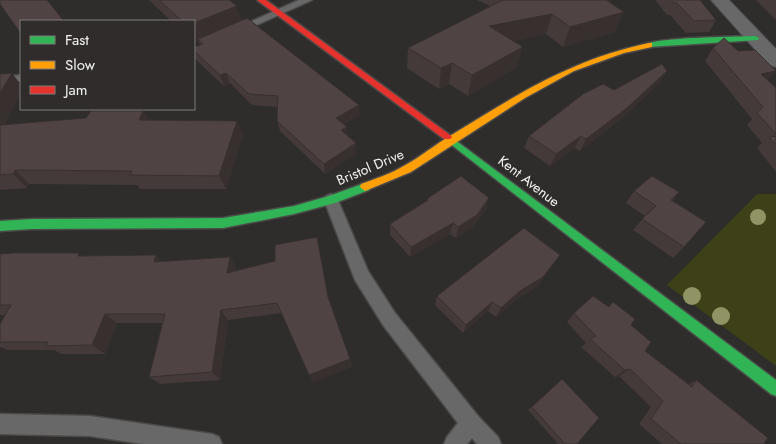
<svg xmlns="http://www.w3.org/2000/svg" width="776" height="444" font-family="Jost,sans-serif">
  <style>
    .green { fill: #3e4017 }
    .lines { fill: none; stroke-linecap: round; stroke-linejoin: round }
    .lane-casing { stroke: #4b4a49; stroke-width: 3 }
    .street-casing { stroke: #4b4a49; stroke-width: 2 }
    .fast-casing { stroke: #4b4a49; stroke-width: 3 }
    .slow-casing { stroke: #4b4a49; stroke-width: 3 }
    .jam-casing { stroke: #4b4a49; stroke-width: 3 }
    .lane { fill: #696868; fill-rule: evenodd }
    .street { fill: #696868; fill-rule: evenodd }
    .fast { fill: #30b455; fill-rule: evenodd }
    .slow { fill: #ff9f0a; fill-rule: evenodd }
    .jam { fill: #e5322d; fill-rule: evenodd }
    .tree { fill: #909363 }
    .wall { fill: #443a3a }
    .shaded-wall { fill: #37302f }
    .building { fill: #4f4443; stroke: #37302f }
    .labels { text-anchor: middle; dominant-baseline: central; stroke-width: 4; stroke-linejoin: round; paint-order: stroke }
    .street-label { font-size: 14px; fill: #f4f3f2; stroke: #2f2c2b }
  </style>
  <rect width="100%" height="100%" fill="#2e2d2c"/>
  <path class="green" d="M757,194H776V366L667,285Z"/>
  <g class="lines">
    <g class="lane-casing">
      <path id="lane" d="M299,0H312L239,33H231L230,31Z
        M21,75V81L0,83V77Z
        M331,194L336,196L338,200L368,271L395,313L478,416L498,437L501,444H477L472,438L467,444H444L447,437L458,423L383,325L355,280L324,200L326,196Z
        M0,414L90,416L212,434L219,437L222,444H143L90,436L0,434Z"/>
    </g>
    <g class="street-casing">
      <path id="street" d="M711,0H729L776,49V67L769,65Z"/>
    </g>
    <g class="fast-casing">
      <path id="fast" d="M755,36L759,38L758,40L649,47L645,45C656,37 736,37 755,36Z
        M447,134L776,380V396L771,394L444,139L442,137Z
        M365,183L370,187L369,190L335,203L294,214L223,228L32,229L0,231V221L32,219L223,218L294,206L329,196Z"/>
    </g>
    <g class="slow-casing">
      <path id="slow" d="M649,43H652V47L624,53L574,71L525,98L411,172L365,191L360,187L361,184C374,179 388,175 400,168C416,160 429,149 445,139C513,97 569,60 649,43Z"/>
    </g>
    <g class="jam-casing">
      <path id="jam" d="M257,0H266L450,135L452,137L450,139H444Z"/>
    </g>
    <use href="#lane" class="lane"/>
    <use href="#street" class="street"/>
    <use href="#fast" class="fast"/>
    <use href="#slow" class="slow"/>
    <use href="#jam" class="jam"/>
  </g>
  <g class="tree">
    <circle cx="758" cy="217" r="8"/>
    <circle cx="692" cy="296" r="9"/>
    <circle cx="721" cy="316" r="9"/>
  </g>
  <path class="wall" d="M149,0H229L241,21L360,115L344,124L348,136L356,143V154L325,174L280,131L277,121V107L252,105L230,83L224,86L195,59L194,55V47L200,45L198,40L194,42V21H171Z
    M477,0H612L611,3L615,32L563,47L546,34L513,41L517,67L468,96L449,84L439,89L407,68L408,48L490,6Z
    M655,0H700L716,20L709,32L686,33L670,15H667Z
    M756,0H776V20Z
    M713,48L768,80L776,88V172L757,148L762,143L747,125L752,119L705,61Z
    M0,74L21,92L4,125L86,118L143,111L149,120L237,121L243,135L226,189H140L137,185L29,184L27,188L0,190Z
    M660,83L620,120L580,151L575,148L550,166L524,148L529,136L614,90Z
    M634,191L679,192L672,201L684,247L673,258L633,230L645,216L626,203Z
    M428,198L486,209L474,226L456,238L450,234L410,257L390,235V224L427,201Z
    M317,237L329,301L352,367L313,382L282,313L228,320L220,380L160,384L149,377L162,323H117L105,354H61L54,350H8L0,347V324L5,315H0V254L82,256L156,255L162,262L230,257L236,268V271L275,261Z
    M560,255L553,265L537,287L515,301L496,317L488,311L463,333L435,305L437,296Z
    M613,302L631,325L645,351L689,384L696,380L765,444H662L639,424L651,407L619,376L615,377L581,347L586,343L567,322L574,313L608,307Z
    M562,379L577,444H558L528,410Z"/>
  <path class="shaded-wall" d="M606,0H612L605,17L624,12L615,32L563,47L570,27Z
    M237,6L242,22L194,42V23Z
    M552,14L546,34L485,47L489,26Z
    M523,47L517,67L468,96L472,75Z
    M452,63L449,84L439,89L441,68Z
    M667,71L660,83L620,120L580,151L586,139Z
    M776,71L765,83L761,74Z
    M12,73L21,85V92L0,132V93Z
    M226,73L230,83L224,86L220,75Z
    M359,105L360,115L337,128L336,118Z
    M143,111L152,126L139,120Z
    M237,121L243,135L226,189L219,176Z
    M347,127L348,137L341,130Z
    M581,136L575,148L550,166L556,154Z
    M356,143V154L325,174L324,164Z
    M15,170L29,184L27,188L13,174Z
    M489,198L486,209L474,226L456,238L458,227Z
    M453,223L450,234L410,257L411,247Z
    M156,255L165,266L154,262Z
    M560,255L553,265L537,287L515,301L496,317L501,308Z
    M230,257L236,268L234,283L227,273Z
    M492,302L488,311L463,333L466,325Z
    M221,310L228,320L220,380L212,372Z
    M105,314L117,323L105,354L92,345Z
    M350,359L352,367L313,382L309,375Z
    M630,369L619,376L615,377L625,370Z"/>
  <path class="building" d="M0,0H47L64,21H21V34L0,4Z
    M159,0H229L237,6L194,23V21H182Z
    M503,0H606L624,12L570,27L552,14L489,26L523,47L472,75L452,63L441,68L408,48Z
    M671,0H700L716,20L694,21L677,3H674Z
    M247,18L359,105L336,118L347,127L341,130L356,143L324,164L277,121L278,96L249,94L226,73L220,75L194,51V47L203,44L198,39Z
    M724,38L738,51L755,50L776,71L761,74L776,88V134L757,113L763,107L713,48Z
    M662,64L667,71L627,108L586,139L581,136L556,154L529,136L583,94L603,84L614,90Z
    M12,73L0,93V74Z
    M91,111H143L139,120L237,121L219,176L130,175L132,171L15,170L13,174L0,175V125L86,118Z
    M776,136V145L769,137Z
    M461,176L489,198L477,215L458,227L453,223L411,247L390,224L428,200V198Z
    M652,176L679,192L671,200L706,222L684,247L642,219L656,206L634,191Z
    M524,228L560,255L543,277L520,291L501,308L492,302L466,325L437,296Z
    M317,237L328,297L350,359L309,375L277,303L221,310L212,372L149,377L165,314H105L92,345L46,346L48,342H0V324L11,305H0V254L14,253H79L78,256L156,255L154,262L230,257L227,273L275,261V245Z
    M593,296L609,307L613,302L635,319L631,325L651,342L645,351L692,387L696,380L768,438L764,443L765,444H681L651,419L663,401L630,369L625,370L590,339L596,336L574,313Z
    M562,379L599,418L577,444H565L532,407Z"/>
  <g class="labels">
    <g class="street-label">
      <text transform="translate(370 167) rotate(-23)">Bristol Drive</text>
      <text transform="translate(529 181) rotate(38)">Kent Avenue</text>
    </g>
  </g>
  <rect x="20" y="20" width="175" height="90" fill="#2f2c2b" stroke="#7e7c7b"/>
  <rect x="30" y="36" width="25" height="8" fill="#30b455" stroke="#7e7c7b"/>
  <text x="65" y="45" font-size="15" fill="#f4f3f2">Fast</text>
  <rect x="30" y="61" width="25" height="8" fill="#ff9f0a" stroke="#7e7c7b"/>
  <text x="65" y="70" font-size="15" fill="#f4f3f2">Slow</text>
  <rect x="30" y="86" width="25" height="8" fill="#e5322d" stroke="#7e7c7b"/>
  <text x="65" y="95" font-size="15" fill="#f4f3f2">Jam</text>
</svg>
